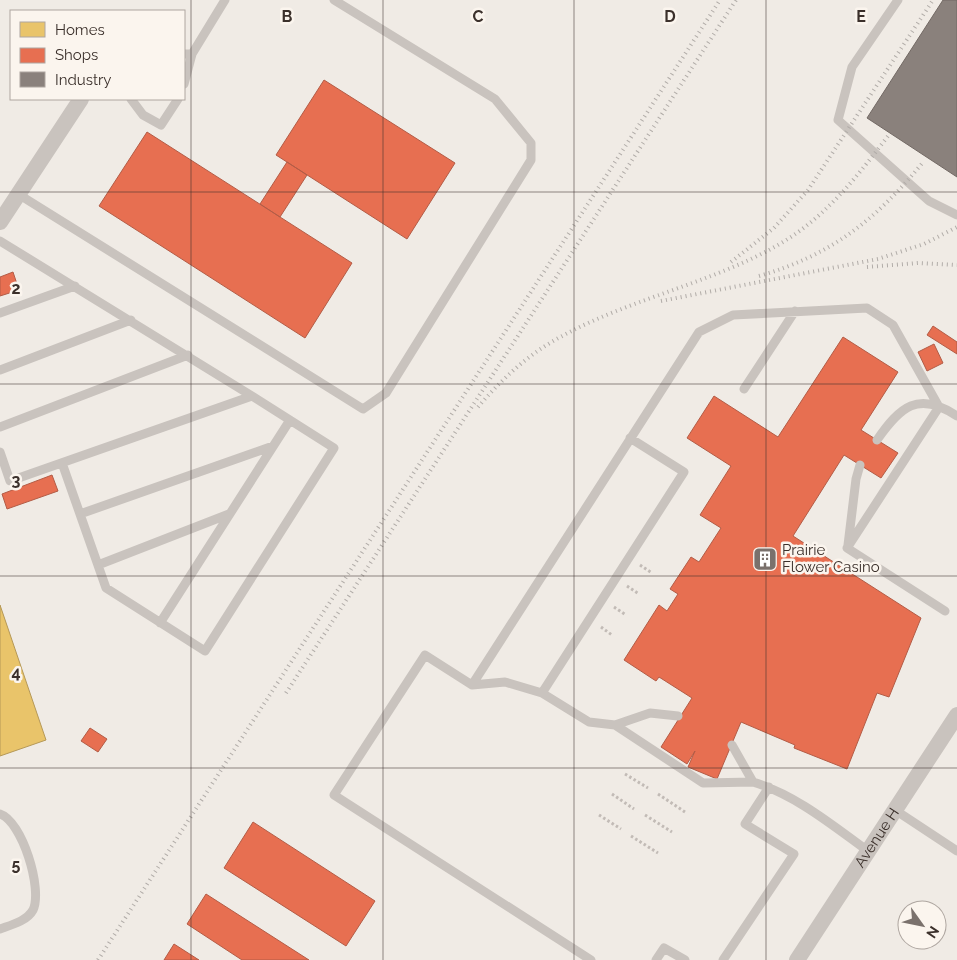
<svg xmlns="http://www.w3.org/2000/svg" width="957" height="960" font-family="Raleway,sans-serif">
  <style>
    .homes { fill: #e9c46a; stroke: #b59857 }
    .shops { fill: #e76f51; stroke: #b35c46 }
    .industry { fill: #8a817c; stroke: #726964 }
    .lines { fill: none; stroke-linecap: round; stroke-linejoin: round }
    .path { stroke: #c2bbb6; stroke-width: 3; stroke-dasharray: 2.5 2.5; stroke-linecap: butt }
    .lane { stroke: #c9c3be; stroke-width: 9 }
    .street { stroke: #c9c3be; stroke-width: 16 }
    .rail { stroke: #b1aca8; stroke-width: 4; stroke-dasharray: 1 4; stroke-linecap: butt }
    .grid { fill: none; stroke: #3b302b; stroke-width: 1; stroke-opacity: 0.55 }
    .labels { text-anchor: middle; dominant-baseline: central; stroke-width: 5; stroke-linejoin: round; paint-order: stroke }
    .poi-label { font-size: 15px; fill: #3b302b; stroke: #fbf5ee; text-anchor: start }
    .street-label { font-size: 15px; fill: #3b302b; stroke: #fbf5ee }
    .grid-label { font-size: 16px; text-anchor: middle; font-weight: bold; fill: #3b302b; stroke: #fbf5ee; stroke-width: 5; stroke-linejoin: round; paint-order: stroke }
  </style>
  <rect width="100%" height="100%" fill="#f0ebe5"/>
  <path class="homes" d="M0,605L46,740L0,756Z"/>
  <path class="shops" d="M324,80L455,163L407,239L276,155Z
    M147,132L352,263L305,338L99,206Z
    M287,162L307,175L280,217L260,204Z
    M13,272L19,290L0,296V277Z
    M933,326L957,342V354L927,335Z
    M843,337L898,372L861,430L898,453L881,478L844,455L793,536L921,618L889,697L877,693L847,769L794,748L795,745L741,722L717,779L688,767L695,751L687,764L661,747L692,698L659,677L656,681L624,660L659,605L667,611L678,594L670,589L691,557L699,562L721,528L700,515L731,466L687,438L714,396L778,437Z
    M934,344L943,363L927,371L918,352Z
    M52,475L58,491L7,509L2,494Z
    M90,728L107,739L98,752L81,741Z
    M253,822L375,901L346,946L224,868Z
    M206,894L309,960H242L187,924Z
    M174,944L199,960H164Z"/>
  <path class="industry" d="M943,0H957V177L867,118Z"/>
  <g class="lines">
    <path class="path" d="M640,565L652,573
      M627,586L639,594
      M614,607L626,615
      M601,627L612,635
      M625,774L648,788
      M612,794L634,809
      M658,794L685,812
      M599,815L621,829
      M645,815L672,832
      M631,836L658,853"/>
    <path class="lane" d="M898,0L852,67L838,120L929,201L957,215
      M184,54H192L225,0
      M184,84L192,54
      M131,99L143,115L161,125L178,99
      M18,194L363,409L386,393L531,160V143L495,99L334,0
      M0,241L252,396L10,481L0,452
      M0,313L75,286
      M0,370L131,320
      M744,389L795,311
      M0,427L188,355
      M877,440C900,407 918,390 957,416
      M62,463L106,588L205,651L334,448L252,396
      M80,514L273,446
      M848,545L856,479L860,465
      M847,548L939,407
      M847,548L945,611
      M98,565L229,514
      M160,623L290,420
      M472,685L505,682L542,693L589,722L615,725L650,713L678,716
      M542,693L684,472L630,438
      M615,725L703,783L753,782
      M732,745L753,782C796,795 832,825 868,851
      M895,810L957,851
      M0,814C22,821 43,889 33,910C27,921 11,925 0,929
      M591,960L334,795L425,655L472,685L699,332L733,315L867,308L893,325L939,407
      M656,960L664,948L685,960
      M723,960L794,854L745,824L769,787"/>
    <g class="street">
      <path d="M0,222L81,99"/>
      <path id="s1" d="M797,960L957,715"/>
    </g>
    <path class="rail" d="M731,262L774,228L808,190L933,0
      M867,267L918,263L957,265
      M759,276C832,255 877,219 924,161
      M661,301L878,259L924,244L957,227
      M478,407C496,386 516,366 539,350C609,303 705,287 778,245C825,218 856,178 888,136
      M286,693L736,0
      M98,960L720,0"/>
  </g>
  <path class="grid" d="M191,0V960M383,0V960M574,0V960M766,0V960M0,192H957M0,384H957M0,576H957M0,768H957"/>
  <defs>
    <g id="building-square" transform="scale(1.25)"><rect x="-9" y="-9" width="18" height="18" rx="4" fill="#7a716c" stroke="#fbf5ee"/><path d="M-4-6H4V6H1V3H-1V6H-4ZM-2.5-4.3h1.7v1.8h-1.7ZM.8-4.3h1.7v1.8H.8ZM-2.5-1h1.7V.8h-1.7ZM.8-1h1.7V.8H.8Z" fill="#fff"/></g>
  </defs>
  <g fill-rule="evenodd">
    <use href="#building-square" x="765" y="559"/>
  </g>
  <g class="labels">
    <g class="poi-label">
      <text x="782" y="550">Prairie<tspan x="782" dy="17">Flower Casino</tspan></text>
    </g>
    <g class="street-label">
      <text stroke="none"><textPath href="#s1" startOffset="146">Avenue H</textPath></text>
    </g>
  </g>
  <g class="grid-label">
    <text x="287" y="22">B</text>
    <text x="478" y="22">C</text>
    <text x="670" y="22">D</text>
    <text x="861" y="22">E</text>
    <text x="16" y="294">2</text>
    <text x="16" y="486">3</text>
    <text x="16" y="678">4</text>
    <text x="16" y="870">5</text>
  </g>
  <rect x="10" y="10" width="175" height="90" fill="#fbf5ee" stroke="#aea6a0"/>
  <rect x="20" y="22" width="25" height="15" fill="#e9c46a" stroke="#aea6a0"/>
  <text x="55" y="35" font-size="15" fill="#3b302b">Homes</text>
  <rect x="20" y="48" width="25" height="15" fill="#e76f51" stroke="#aea6a0"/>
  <text x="55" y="60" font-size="15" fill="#3b302b">Shops</text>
  <rect x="20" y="72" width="25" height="15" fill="#8a817c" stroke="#aea6a0"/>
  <text x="55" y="85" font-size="15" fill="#3b302b">Industry</text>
  <g transform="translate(922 925) rotate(123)"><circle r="24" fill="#fbf5ee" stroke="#aea6a0"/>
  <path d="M0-4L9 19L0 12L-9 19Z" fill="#7a716c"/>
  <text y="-8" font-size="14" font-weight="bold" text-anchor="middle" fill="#3b302b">N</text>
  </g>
</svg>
